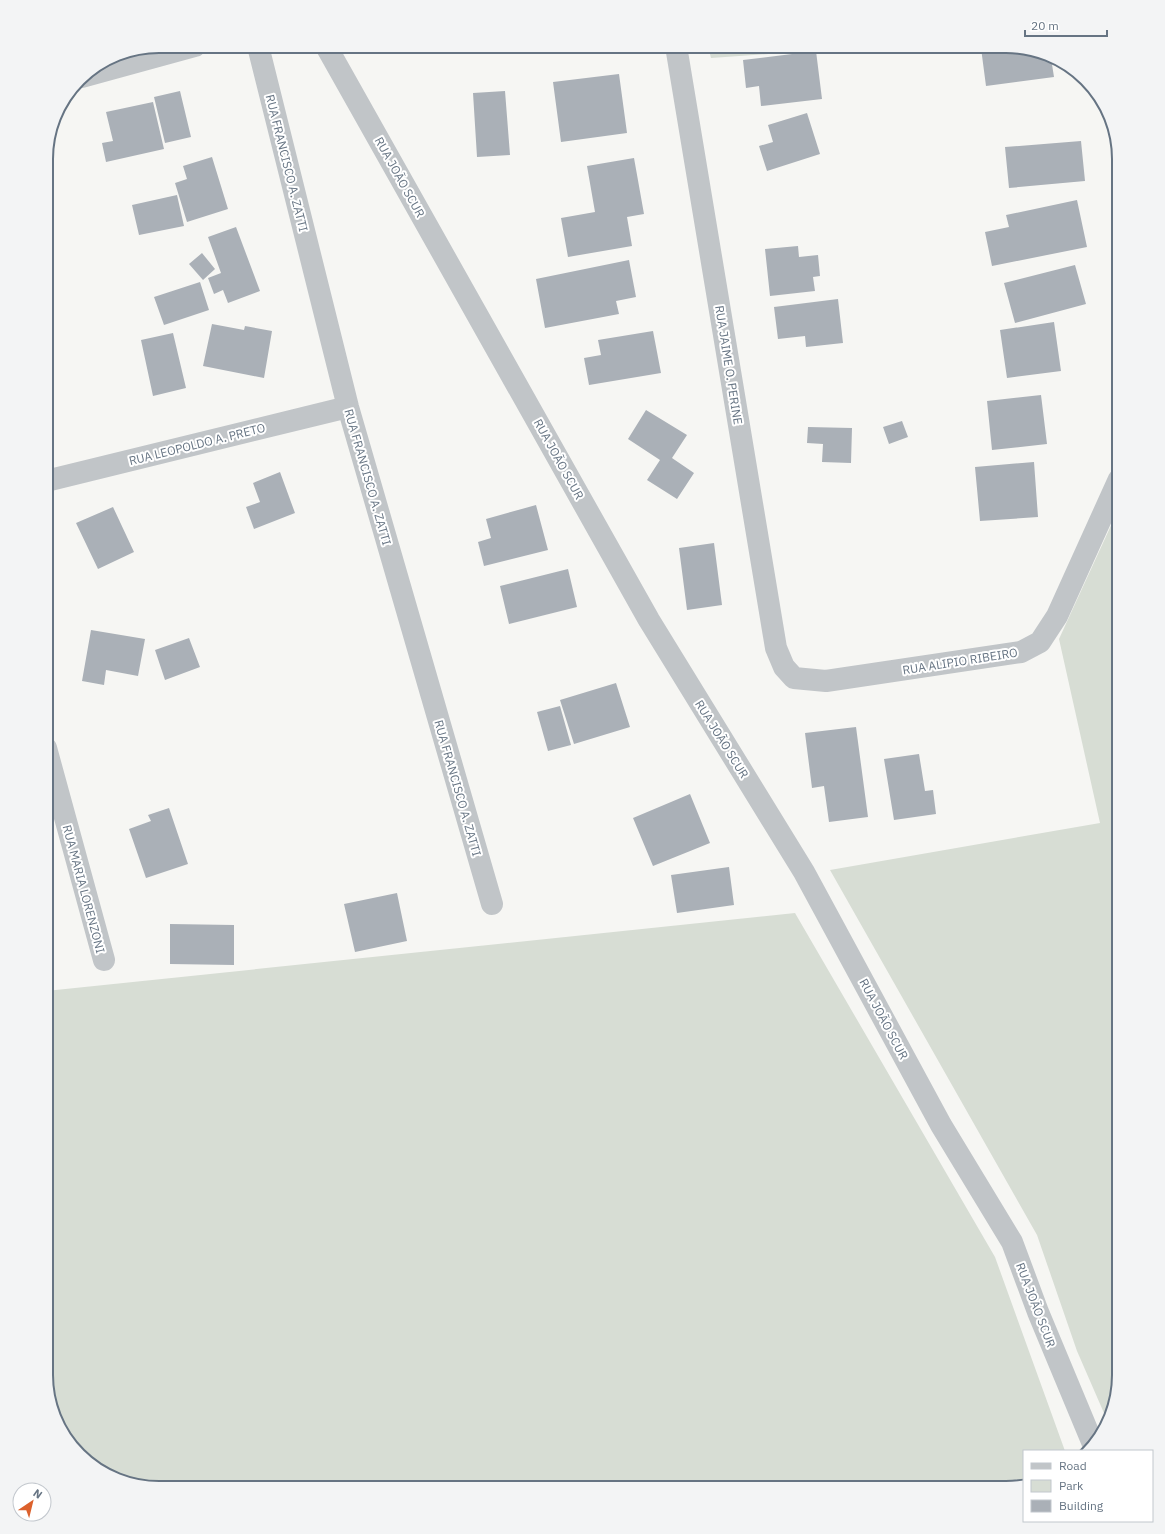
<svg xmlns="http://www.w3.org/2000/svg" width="1165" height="1534" font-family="'IBM Plex Sans',sans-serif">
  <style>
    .green { fill: #d7ddd4 }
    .building { fill: #aab0b7 }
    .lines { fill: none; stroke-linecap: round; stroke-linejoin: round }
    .street { stroke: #c1c5c8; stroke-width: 22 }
    .labels { text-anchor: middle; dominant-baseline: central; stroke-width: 4; stroke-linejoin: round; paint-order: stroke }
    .street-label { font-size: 12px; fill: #667483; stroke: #fff }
    .rim { fill: none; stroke: #667483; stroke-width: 2 }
  </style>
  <rect width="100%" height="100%" fill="#f6f6f3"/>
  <path class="green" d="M708,46H880L711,58Z
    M1119,508V1375L1107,1420L1077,1351L1037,1235L830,870L1100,823L1059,639Z
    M795,913L995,1257L1065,1451H1024V1483L1006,1488H159L103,1473L65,1438L46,1375V991Z"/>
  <path class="building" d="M993,46H1013L1051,58L1054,77L986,86L981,48Z
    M816,51L822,99L761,106L759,86L746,88L743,60Z
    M619,74L627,133L561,142L553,82Z
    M180,91L191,137L165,143L154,97Z
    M505,91L510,155L477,157L473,93Z
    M153,102L164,149L106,162L102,143L113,141L106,112Z
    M807,113L820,154L767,171L759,146L773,142L768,125Z
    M1081,141L1085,181L1009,188L1005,147Z
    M212,157L228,209L187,222L175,183L187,179L183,166Z
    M634,158L644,214L627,217L632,246L568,257L561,218L595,212L587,166Z
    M177,195L184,226L139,235L132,205Z
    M1077,200L1087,247L992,266L985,232L1009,227L1006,215Z
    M236,227L260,291L228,303L223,290L214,294L208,278L221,273L208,237Z
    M798,246L799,257L818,255L820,276L813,277L815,291L770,296L765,249Z
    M202,253L215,269L203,280L189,264Z
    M629,260L636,297L616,301L619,314L545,328L536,279Z
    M1075,265L1086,304L1015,323L1004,283Z
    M200,282L209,310L164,325L154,297Z
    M838,299L843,343L806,347L805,336L778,339L774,307Z
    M1054,322L1061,371L1007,378L1000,330Z
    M212,324L244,330L245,326L272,331L264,378L203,366Z
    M653,331L661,373L589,385L584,358L601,355L598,340Z
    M173,333L186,388L153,396L141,340Z
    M1041,395L1047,444L992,450L987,401Z
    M646,410L687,435L672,458L694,473L677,499L647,480L660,460L628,439Z
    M902,421L908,437L889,444L883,427Z
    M808,427L852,428L851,463L822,462L823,444L807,443Z
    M1034,462L1038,517L980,521L975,467Z
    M280,472L295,513L254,529L246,507L260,502L253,483Z
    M536,505L548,550L484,566L478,542L491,538L486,519Z
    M113,507L134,552L98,569L76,523Z
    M714,543L722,605L687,610L679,548Z
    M568,569L577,607L509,624L500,586Z
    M91,630L145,639L138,676L106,670L104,685L82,681Z
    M189,638L200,667L165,680L155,650Z
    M616,683L630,727L574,744L560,700Z
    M560,706L571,745L548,751L537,712Z
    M856,727L868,817L829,822L824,786L812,788L805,733Z
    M919,754L925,791L933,790L936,814L894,820L884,759Z
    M690,794L710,843L653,866L633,818Z
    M169,808L188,864L146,878L129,829L151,821L148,815Z
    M729,867L734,905L677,913L671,875Z
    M397,893L407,941L355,952L344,904Z
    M170,924L234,925V965L170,964Z"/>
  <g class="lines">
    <path class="street" d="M258,46L348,407L492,904
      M326,46L649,620L804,872L941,1125L1012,1242L1038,1312L1093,1444
      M676,46L776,648L784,667L794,678L826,681L1021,652L1040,642L1057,616L1119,479
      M82,77L195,46
      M46,481L348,407
      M46,748L104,960"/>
  </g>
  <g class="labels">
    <g class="street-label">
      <text transform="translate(287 163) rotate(76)">RUA FRANCISCO A. ZATTI</text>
      <text transform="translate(400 177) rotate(61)">RUA JOÃO SCUR</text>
      <text transform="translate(729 365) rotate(81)">RUA JAIME O. PERINE</text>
      <text transform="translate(197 444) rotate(-14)">RUA LEOPOLDO A. PRETO</text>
      <text transform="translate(559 459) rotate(61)">RUA JOÃO SCUR</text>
      <text transform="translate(368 477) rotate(74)">RUA FRANCISCO A. ZATTI</text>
      <text transform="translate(960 661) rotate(-9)">RUA ALIPIO RIBEIRO</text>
      <text transform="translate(722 739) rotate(58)">RUA JOÃO SCUR</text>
      <text transform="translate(458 788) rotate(74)">RUA FRANCISCO A. ZATTI</text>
      <text transform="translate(84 889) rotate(75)">RUA MARIA LORENZONI</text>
      <text transform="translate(884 1019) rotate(62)">RUA JOÃO SCUR</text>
      <text transform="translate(1036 1305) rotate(69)">RUA JOÃO SCUR</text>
    </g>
  </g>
  <path d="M0 0H1165V1534H0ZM159 53H1006A106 106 0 0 1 1112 159V1375A106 106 0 0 1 1006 1481H159A106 106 0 0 1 53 1375V159A106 106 0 0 1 159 53Z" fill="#f3f4f5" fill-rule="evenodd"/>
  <path class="rim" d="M159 53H1006A106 106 0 0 1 1112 159V1375A106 106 0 0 1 1006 1481H159A106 106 0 0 1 53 1375V159A106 106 0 0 1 159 53Z"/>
  <rect x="1023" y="1450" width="130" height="72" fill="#ffffff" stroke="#c2c7cd"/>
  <rect x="1031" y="1463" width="20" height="6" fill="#c1c5c8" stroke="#c2c7cd"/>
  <text x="1059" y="1470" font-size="12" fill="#667483">Road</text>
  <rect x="1031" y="1480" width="20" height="12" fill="#d7ddd4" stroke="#c2c7cd"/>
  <text x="1059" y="1490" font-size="12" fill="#667483">Park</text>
  <rect x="1031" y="1500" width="20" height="12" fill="#aab0b7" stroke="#c2c7cd"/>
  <text x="1059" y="1510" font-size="12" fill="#667483">Building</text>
  <g transform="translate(32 1502) rotate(35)"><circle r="19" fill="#ffffff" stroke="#c2c7cd"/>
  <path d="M0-3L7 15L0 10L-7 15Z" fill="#dc612c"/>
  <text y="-6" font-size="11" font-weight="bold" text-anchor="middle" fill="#667483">N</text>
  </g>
  <path d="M1025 30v6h82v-6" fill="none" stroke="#667483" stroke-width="2"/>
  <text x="1031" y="30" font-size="12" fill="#667483" stroke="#ffffff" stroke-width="3" paint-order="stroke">20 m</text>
</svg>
